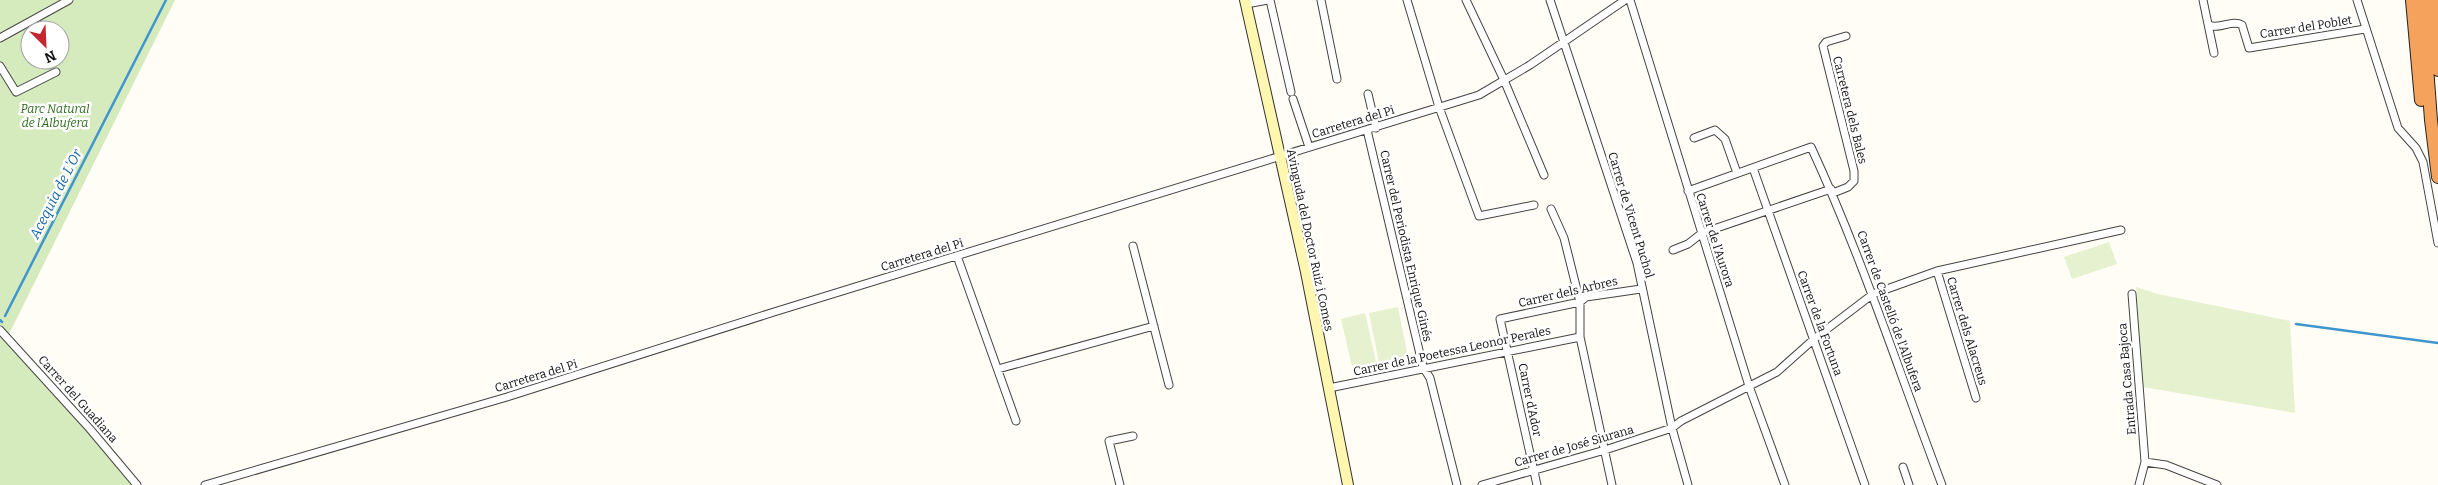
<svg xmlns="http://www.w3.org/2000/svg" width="2438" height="485" font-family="Bitter,serif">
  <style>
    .green { fill: #d5ebbd; fill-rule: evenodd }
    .pitch { fill: #e6f2cf }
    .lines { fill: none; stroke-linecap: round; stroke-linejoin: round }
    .stream { stroke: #3f96cf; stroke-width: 2.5 }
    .street-casing { stroke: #444; stroke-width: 9 }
    .secondary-casing { stroke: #333; stroke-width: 12 }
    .highway-casing { stroke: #222; stroke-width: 14 }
    .street { stroke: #fff; stroke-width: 7 }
    .secondary { stroke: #fff6b0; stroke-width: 10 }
    .highway { stroke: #f5a25d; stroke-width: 12 }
    .labels { text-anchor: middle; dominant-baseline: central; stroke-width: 5; stroke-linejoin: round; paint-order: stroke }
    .street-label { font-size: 12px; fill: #111; stroke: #fff }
    .park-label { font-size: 12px; font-style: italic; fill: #2f6b1f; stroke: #fff }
    .water-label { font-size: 14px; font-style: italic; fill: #1768a6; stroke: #fff }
  </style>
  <rect width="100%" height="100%" fill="#fffdf5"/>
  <path class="green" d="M0,0H175L9,334L131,485H0ZM30,30H60V60H30Z"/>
  <path class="pitch" d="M2109,242L2117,264L2072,279L2064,257Z
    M2136,287L2158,294L2290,321L2295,413L2143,387Z
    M1398,307L1409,362L1380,368L1369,313Z
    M1365,313L1377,366L1353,371L1341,319Z"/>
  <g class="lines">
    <path class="stream" d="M5,316L166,0
      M0,320L2,322
      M2296,324L2438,343"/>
    <g class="street-casing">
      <path id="street" d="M1270,0L1291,92
        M1321,0L1337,79
        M1407,0L1439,107L1479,216L1534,205
        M1466,0L1504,80L1544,175
        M1550,0L1637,263L1672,428L1688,485
        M1630,0L1749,386L1785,485
        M2203,0L2214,53
        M2357,0L2398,128L2416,148L2423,162L2438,243
        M1246,4L1268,0
        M2209,25C2220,30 2232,19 2242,25L2249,48L2365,29
        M0,38L69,0
        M0,66L16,92L56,72
        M1368,94L1376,128
        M1293,99L1309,147
        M1367,130L1423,367L1430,378L1457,485
        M1694,138L1715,130L1725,139L1737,173
        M1753,168L1865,485
        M1688,191L1811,147C1862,257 1899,372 1942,485
        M1833,193L1848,187L1854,181V171L1823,46L1826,42L1846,36
        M1551,209L1564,238L1580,302V337L1612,485
        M1133,246L1169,385
        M1673,250L1688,244L1702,233L1831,189
        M957,256L1016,421
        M1937,271L1976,398
        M2132,294L2145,462L2139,485
        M0,330L90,429L137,485
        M998,369L1154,326
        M1329,388L1580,337
        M2145,462L2166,465L2217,485
        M1903,467L1909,485
        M205,485L507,397L774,312L1479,95L1530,65L1625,0
        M1120,485L1109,441L1133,436
        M1482,485L1605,450L1672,428L1681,421L1777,372L1814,339L1873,294L1937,271L2121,230
        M1537,485L1500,319L1580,302L1586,297L1641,289"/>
    </g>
    <g class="secondary-casing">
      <path id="secondary" d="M1245,0L1306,272L1348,485"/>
    </g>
    <g class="highway-casing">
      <path id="highway" d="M2412,0L2421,100
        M2422,0L2431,120L2438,177
        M2432,0L2438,70"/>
    </g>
    <use href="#street" class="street"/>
    <use href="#secondary" class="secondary"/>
    <use href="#highway" class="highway"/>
  </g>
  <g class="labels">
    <g class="street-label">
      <text transform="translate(2306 27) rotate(-9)">Carrer del Poblet</text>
      <text transform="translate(1850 110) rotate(76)">Carretera dels Bales</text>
      <text transform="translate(1353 122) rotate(-17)">Carretera del Pi</text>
      <text transform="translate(1631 215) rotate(73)">Carrer de Vicent Puchol</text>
      <text transform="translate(1310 240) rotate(78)">Avinguda del Doctor Ruiz i Comes</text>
      <text transform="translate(1715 240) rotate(72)">Carrer de l'Aurora</text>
      <text transform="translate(1406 246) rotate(77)">Carrer del Periodista Enrique Ginés</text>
      <text transform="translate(922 255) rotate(-17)">Carretera del Pi</text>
      <text transform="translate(1568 292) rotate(-13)">Carrer dels Arbres</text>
      <text transform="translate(1890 311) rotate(70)">Carrer de Castelló de l'Albufera</text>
      <text transform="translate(1820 323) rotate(70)">Carrer de la Fortuna</text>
      <text transform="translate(1967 331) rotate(73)">Carrer dels Alacreus</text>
      <text transform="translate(1452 351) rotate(-12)">Carrer de la Poetessa Leonor Perales</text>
      <text transform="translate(536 376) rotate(-17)">Carretera del Pi</text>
      <text transform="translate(2127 379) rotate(-95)">Entrada Casa Bajoca</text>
      <text transform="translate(78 399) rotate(48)">Carrer del Guadiana</text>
      <text transform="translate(1530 400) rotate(78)">Carrer d'Ador</text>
      <text transform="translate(1574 446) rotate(-16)">Carrer de José Siurana</text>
    </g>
    <g class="park-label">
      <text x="55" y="109">Parc Natural<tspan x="55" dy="14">de l'Albufera</tspan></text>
    </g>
    <g class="water-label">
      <text transform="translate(56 194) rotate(-63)">Acequia de L'Or</text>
    </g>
  </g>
  <g transform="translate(45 45) rotate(156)"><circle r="24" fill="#ffffff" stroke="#a0a0a0"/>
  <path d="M0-4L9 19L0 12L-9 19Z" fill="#c4262e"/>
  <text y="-8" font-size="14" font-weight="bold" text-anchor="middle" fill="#111111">N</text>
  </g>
</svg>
